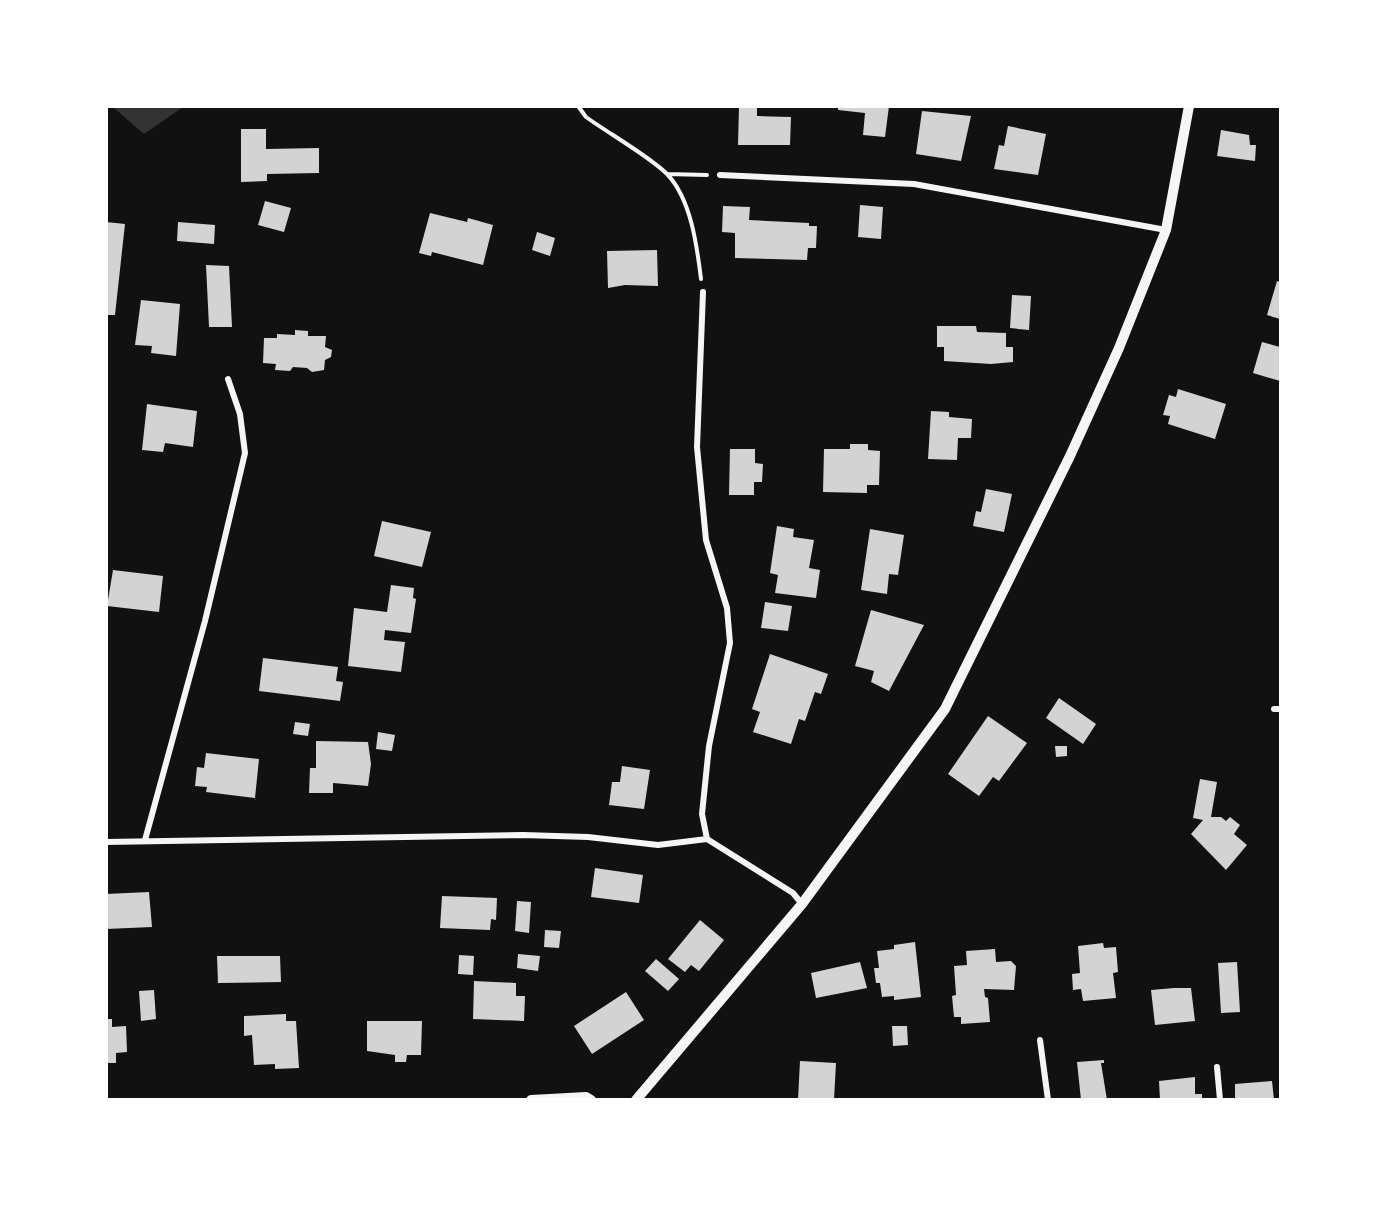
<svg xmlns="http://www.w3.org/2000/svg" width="1387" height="1206" font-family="Ubuntu,sans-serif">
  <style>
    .water { fill: #333 }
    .building { fill: #d3d3d3 }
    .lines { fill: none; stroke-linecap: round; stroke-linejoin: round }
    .path { stroke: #f5f5f5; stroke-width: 4 }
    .minor { stroke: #f5f5f5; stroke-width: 6 }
    .tertiary { stroke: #f5f5f5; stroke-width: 10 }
  </style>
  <rect width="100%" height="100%" fill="#111"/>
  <path class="water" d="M113,107H183L144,134Z"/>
  <path class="building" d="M739,106H757V116L791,117L790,145H738Z
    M838,106H889L885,137L863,135L865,113L838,110Z
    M922,111L971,116L961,161L916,154Z
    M1008,126L1046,134L1038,175L994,169L999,145L1004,146Z
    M241,129H266V149L319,148V173L267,174V181L241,182Z
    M1221,130L1249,135L1250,145H1256L1255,161L1217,156Z
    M265,201L291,208L284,232L258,225Z
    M860,205L883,207L881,239L858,237Z
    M723,206L750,207L749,220L809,223V226H817L816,248H808L807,260L735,258V233L722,232Z
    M430,213L467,222L468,218L493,225L483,265L432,252L431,256L419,253Z
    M106,222L125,224L115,315H106Z
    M178,222L215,225L214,244L177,241Z
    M537,232L555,238L550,256L532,250Z
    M657,250L658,286L625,285L608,288L607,251Z
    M206,265L229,266L232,327H209Z
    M1277,281L1280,282V319L1267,315Z
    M1012,295L1031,296L1029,330L1010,328Z
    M141,300L180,304L176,356L151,353L152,346L135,345Z
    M937,326H976L977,332L1006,333V347H1013V362L991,364L944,361V347H937Z
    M295,330L308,331V336H326L325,347L332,350L331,357L325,360L324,370L312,372L307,368L293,367L290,371L275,370L276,364L263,363L264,338H277V334L295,335Z
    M1262,342L1280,347V381L1253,373Z
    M1178,389L1226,404L1215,439L1168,424L1170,416L1163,415L1169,395L1176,397Z
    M147,404L197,411L193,447L165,443L163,452L142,450Z
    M931,411L949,412V417L972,419L971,438H958L957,460L928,459Z
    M850,444H868V450L880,451L879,485H867V493L823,492L824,449H850Z
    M730,449H755V463L763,464L762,482H754V495H729Z
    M986,489L1012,494L1004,532L973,526L976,511L981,512Z
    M382,521L431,532L422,567L374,556Z
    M777,526L794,529L793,537L814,540L809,568L820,570L816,598L775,593L778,575L770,573Z
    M870,529L904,535L898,575L889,574L887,594L861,590Z
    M113,570L163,576L159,612L107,606Z
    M391,585L414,588L413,598L416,599L411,633L385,630L384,640L405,642L401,672L348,666L354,608L387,612Z
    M765,602L792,606L788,631L761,628Z
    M871,610L924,625L889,691L871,682L874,671L855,666Z
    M770,654L828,674L821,694L815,692L805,721L799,719L791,744L753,732L760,712L752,709Z
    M263,658L338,667L336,681L343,682L340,701L259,691Z
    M1059,698L1096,724L1083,744L1046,718Z
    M988,716L1027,743L999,781L993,777L979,796L948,774Z
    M295,722L310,724L308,736L293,734Z
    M378,732L395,735L392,751L376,749Z
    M316,741L368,742L371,764L368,786L333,783V793H309L310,768H316Z
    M1055,746H1067V756L1056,757Z
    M206,753L259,759L255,798L206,792L207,787L195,786L197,767L204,768Z
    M622,766L650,770L644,809L609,805L612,782H620Z
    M1200,779L1217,782L1211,817H1221L1226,821L1230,817L1240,825L1234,834L1247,845L1226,870L1191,834L1203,820L1193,818Z
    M595,868L643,875L639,903L591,897Z
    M149,892L152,927L106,929V894Z
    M442,896L497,898L496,920L491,919L490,930L440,928Z
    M517,901L531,902L529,933L515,931Z
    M700,920L724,940L699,971L691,965L685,972L668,959Z
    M545,930L561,931L559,948L544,947Z
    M915,942L921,997L894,1000V996L882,997L880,983H876L874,968H879L877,951L894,949V945Z
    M1103,943L1104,948L1116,947L1118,972L1113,973L1116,998L1083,1001L1081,989L1073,990L1072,974L1080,973L1078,946Z
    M995,949L996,962L1011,961L1016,966L1014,990L984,989L985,997L988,998L990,1022L961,1024V1017H954L952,996L956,995L954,966L967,965L966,951Z
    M518,954L540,956L538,971L517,968Z
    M459,955L474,956L473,975L458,974Z
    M217,956H280L281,982L218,983Z
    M656,959L679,979L668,991L645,971Z
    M860,962L867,988L816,998L811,973Z
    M1237,962L1240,1012L1221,1013L1218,963Z
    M474,981L516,983V996H525L524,1021L473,1019Z
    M1174,988H1191L1195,1021L1155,1025L1151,990Z
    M154,990L156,1019L141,1021L139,991Z
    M626,992L644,1020L592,1054L574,1026Z
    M286,1014V1021H296L299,1068L275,1069V1064L254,1065L252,1035L244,1036V1016Z
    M106,1019H112V1027L126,1026L127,1052L116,1053V1063H106Z
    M367,1021H422L421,1055H407L406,1062H395V1055L367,1051Z
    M892,1026H907L908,1045L893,1046Z
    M1104,1060V1063H1101L1107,1100H1081L1077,1062Z
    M800,1061L836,1063L834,1100H798Z
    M1195,1077V1094H1202V1100H1160L1159,1081Z
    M1272,1081L1274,1100H1235V1084Z"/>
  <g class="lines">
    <path class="path" d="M578,106L586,117C608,133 649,156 667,174C691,199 697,246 701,279
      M667,174L707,175"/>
    <path class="minor" d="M720,175L914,184L1166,230
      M703,292L697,447L706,540L727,608L730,643L709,746L702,814L707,839
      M1274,709H1280
      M145,840L205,621L245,453L240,414L228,379
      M106,842L523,835L588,837L658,845L707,839L793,893L802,904
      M1040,1040L1048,1100
      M1217,1067L1220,1100"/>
    <path class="tertiary" d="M531,1100L586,1097L591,1100
      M636,1100L802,904L945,709L1070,456L1119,348L1166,230L1189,106"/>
  </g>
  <rect width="1387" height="1206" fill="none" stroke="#ffffff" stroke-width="216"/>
</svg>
